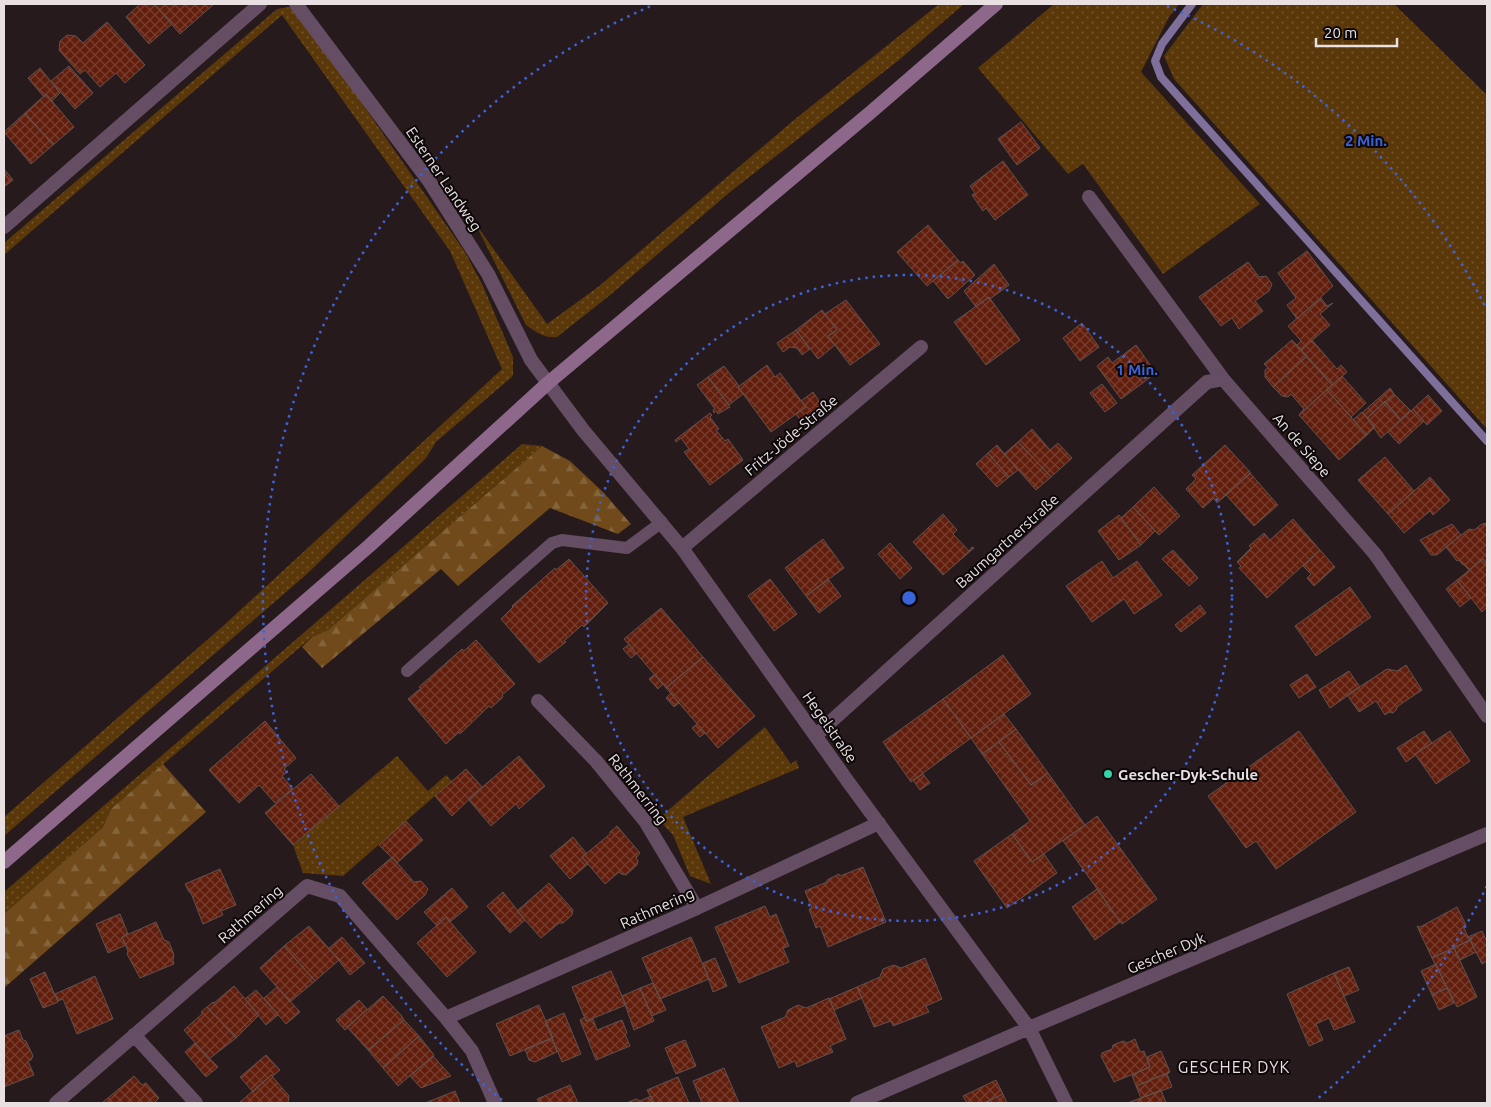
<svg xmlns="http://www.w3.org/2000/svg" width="1491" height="1107" font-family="Ubuntu,sans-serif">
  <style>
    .grass { fill: url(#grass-dots) }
    .forest { fill: url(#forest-firs) }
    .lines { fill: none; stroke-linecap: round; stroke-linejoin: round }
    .stream { stroke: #7e6f9b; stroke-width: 8 }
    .building { fill: url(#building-cross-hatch); stroke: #60514d }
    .service { stroke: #654d63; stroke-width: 12 }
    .minor { stroke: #654d63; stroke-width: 14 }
    .secondary { stroke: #8d688b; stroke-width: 14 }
    .ring { fill: none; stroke: #3c64da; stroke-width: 2.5; stroke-dasharray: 2.5 5 }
    .poi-dot { fill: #33d4a8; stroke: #0c0708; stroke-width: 2 }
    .labels { text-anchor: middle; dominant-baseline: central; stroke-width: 4; stroke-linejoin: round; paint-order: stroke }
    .street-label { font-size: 15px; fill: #e9e0e2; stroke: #0c0708 }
    .poi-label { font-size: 15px; font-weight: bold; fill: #e9e0e2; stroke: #0c0708; text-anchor: start }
    .neighbourhood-label { font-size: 16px; letter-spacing: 1px; fill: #eedce0; stroke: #0c0708 }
    .centre { fill: #3c64da; stroke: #0c0708; stroke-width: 2.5 }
    .ring-label { font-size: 15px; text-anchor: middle; font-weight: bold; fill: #3c64da; stroke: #0c0708; stroke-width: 4; stroke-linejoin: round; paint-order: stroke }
  </style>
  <defs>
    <pattern id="grass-dots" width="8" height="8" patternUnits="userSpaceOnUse" patternTransform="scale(1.25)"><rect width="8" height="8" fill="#5a3809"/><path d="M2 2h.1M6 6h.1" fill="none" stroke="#72542d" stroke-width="1.8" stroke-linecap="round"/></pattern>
    <pattern id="forest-firs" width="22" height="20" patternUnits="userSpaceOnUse" patternTransform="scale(1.25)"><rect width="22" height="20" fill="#704a1a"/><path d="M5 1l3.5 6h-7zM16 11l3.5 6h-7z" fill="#84643b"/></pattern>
    <pattern id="building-cross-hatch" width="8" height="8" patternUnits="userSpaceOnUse" patternTransform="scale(1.25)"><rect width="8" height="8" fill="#621e0d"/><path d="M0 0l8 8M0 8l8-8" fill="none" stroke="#783e30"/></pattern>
  </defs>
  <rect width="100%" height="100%" fill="#261a1d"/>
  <path class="grass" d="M939,4H964L899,60L730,192L609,296L557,337C544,338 537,333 526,325L475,223L547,324L598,287L794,120Z
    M1054,4H1179L1169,17L1141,72L1260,204L1163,274L1083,164L1068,174L978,68Z
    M1203,4H1394L1487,95V429L1174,79L1164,56Z
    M289,7L298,11L465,252L483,286L513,357V376L436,442L426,458L307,574L4,836V817L223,626L502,369L450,251L282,15L4,255V243L277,9Z
    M522,444L542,446L328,630L312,637L111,809L103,827L4,914V892Z
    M765,727L791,764L796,760L799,768L683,817L711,884L690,876L673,835L658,819Z
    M397,756L428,791L446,775L452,781L343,876L303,873L293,845Z"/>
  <path class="forest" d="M542,446L570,461L604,493L631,524L618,534L550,508L458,586L441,569L322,668L302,647L312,637L328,630Z
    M163,764L206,812L4,988V914L103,827L111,809Z"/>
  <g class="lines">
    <path class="stream" d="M1192,4L1162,44L1155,61L1161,77L1487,441"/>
  </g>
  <path class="building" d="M140,4H154L172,24L149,44L126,17Z
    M154,4H214L180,34Z
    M107,22L145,65L125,83L116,73L100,87L85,70L80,74L59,50L60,41L67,35L76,36L83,43Z
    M69,66L93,93L75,109L51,81Z
    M40,68L60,93L52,101L46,94L44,97L28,78Z
    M46,94L74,127L53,145L25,113Z
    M25,113L53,145L31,164L4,132Z
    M1021,122L1040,148L1017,165L998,139Z
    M1003,161L1028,195L995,220L986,208L983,211L972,195L975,193L970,186Z
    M4,169L13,180L4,187Z
    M928,225L958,260L927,286L897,252Z
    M1307,251L1333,286L1297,319L1287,305L1296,298L1278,273Z
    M958,260L961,263L963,261L975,275L948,299L933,281Z
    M1248,262L1259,277L1266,276L1272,284L1269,291L1255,301L1263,311L1239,329L1232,318L1221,326L1199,297Z
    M994,264L1009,285L990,299L989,297L976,307L964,291Z
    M989,297L1020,340L986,365L954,322Z
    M1321,298L1327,306L1333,303L1320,314L1330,325L1301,350L1297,345L1301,341L1288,326Z
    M846,300L880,344L850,365L828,336L837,330L825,314Z
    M822,310L837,330L828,336L835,345L818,359L796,330Z
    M1082,323L1099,347L1080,361L1063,338Z
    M796,330L810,349L802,355L797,348L790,347L783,352L777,343Z
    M1292,340L1307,356L1273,387L1265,377V370L1268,368L1264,364Z
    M1312,340L1337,369L1341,365L1347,372L1332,385L1301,351Z
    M1136,345L1156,373L1121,399L1097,366L1108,357L1112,363Z
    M1307,356L1332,385L1299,415L1304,409L1291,394L1288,397L1282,396L1273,387Z
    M767,365L775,377L780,373L806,407L771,432L738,387Z
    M724,366L739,386L738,387L743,394L729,405L708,377Z
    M1342,376L1366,403L1351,417L1327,390Z
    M708,377L730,407L718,414L716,411L714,413L713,410L715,409L697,385Z
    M1102,384L1117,403L1105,412L1090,393Z
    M1332,385L1327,390L1367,435L1339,460L1299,415Z
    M1390,388L1394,394L1367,418L1362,413Z
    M813,392L826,411L805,427L796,414L806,407L801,401Z
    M1394,394L1411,411L1401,420L1385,402Z
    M1428,395L1442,411L1427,425L1413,409Z
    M1385,401L1401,420L1381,438L1367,418Z
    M1413,409L1424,421L1399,444L1388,432Z
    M1362,412L1375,427L1367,435L1353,420Z
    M710,413L712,415L710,417L719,429L716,430L725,441L728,439L743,460L710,485L684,452L689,449L681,438L676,442L675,440Z
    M1032,429L1050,450L1058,443L1072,458L1051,477L1018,442Z
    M1018,442L1051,477L1036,490L1004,454Z
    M997,445L1018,470L1009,477L988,453Z
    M1225,445L1251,473L1217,503L1214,498L1203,508L1186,489L1196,479L1192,475Z
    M988,453L1009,477L997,487L976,464Z
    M1385,457L1414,491L1388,514L1358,480Z
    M1250,473L1278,505L1254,526L1226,495Z
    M1430,477L1450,500L1433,515L1430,511L1404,533L1388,514Z
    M1154,487L1180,516L1159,535L1133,507Z
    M1133,507L1155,531L1141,545L1121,518Z
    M943,514L957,530L953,534L969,551L972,547L974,548L943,575L913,542Z
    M1119,515L1141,545L1119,560L1098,531Z
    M1293,519L1320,550L1267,598L1239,568L1241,566L1237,562L1251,548L1249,546L1264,533L1270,540Z
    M1487,523V561L1486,563L1483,559L1469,570L1464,565L1462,564L1459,560L1457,561L1446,547L1469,529L1474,530L1482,524Z
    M1452,524L1461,535L1437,555H1431L1420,540Z
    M823,539L844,568L806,596L785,568Z
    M890,543L912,568L900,579L878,554Z
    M1173,550L1198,578L1189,586L1162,559Z
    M1320,550L1335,567L1314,586L1307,578L1311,574L1303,566Z
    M569,559L608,603L584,627L582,625L564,641L566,642L539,663L501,619L513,607L512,606L555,568L556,570Z
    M1483,559L1487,565V607L1482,612L1457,580Z
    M1102,561L1113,578L1137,561L1162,595L1134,614L1124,599L1092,622L1066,586Z
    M770,579L797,614L774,631L748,596Z
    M828,579L841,596L819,613L806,596Z
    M1457,580L1471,598L1460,607L1446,589Z
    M1350,587L1371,617L1316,656L1295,626Z
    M1200,605L1206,613L1181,632L1175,625Z
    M661,608L703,657L666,688L624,639Z
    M476,640L515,684L502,695L503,697L491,708L489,706L460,734L459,732L446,744L408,699L421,688L419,687L462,649L464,651Z
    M629,644L636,654L631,658L623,649Z
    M1003,655L1031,694L971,738L943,699Z
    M703,657L755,716L718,748L666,688Z
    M1406,665L1422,690L1398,706L1396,710L1393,713L1389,712L1385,715L1376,701L1359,712L1347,695L1387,669L1397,671Z
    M1349,671L1360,687L1330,708L1319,690Z
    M655,674L663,684L658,689L649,679Z
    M1307,674L1316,687L1299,698L1290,685Z
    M671,693L679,703L674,707L666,698Z
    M943,699L971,738L911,782L883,742Z
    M1004,714L1016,729L982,754L971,738Z
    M265,721L296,758L284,769L287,772L282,776L293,789L275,803L259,785L239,803L209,770Z
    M697,724L705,733L700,737L692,728Z
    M1016,729L1048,773L1031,785L999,742Z
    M1299,731L1356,812L1276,869L1256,841L1246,848L1208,796Z
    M1424,731L1432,743L1415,754L1416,755L1406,762L1397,748Z
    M1450,731L1470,761L1436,784L1415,754Z
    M999,742L1031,785L1048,773L1085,825L1032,862L1012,834L1030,821L982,754Z
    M519,756L545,786L519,809L516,804L491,826L468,799Z
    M466,769L482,787L452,816L435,796Z
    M311,774L339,806L293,845L265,813Z
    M923,774L930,783L920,790L913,780Z
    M1097,816L1157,899L1122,924L1063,841Z
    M406,821L423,840L397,863L379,845Z
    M617,826L640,853L636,858L638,861L637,865L626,875L621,874L619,872L605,884L582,857L610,834V832Z
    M1012,834L1032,862L1044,854L1057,873L1007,908L974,861Z
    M573,837L586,853L582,857L588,864L570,879L550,856Z
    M392,857L414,882L421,881L428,889L425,895L397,920L362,883Z
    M863,867L886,922L828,947L820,926L816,928L809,909L812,908L805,891L827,882V880L839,874L840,876Z
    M220,869L236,905L221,911L223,915L203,924L191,893L189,892L185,884Z
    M549,883L573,910L572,915L563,923H559L541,938L517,911Z
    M452,888L468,907L450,922L446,917L437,926L424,912Z
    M1097,889L1120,922L1095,940L1072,907Z
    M503,892L525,920L510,933L487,906Z
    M765,906L770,917L776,914L789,946L783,948L789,962L739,983L715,927Z
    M1457,907L1466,925L1463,926L1469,939L1472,937V939L1432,958L1417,926L1420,927Z
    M120,914L128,934L122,937L126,945L108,953L96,924Z
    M446,917L476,952L447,977L417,943Z
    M156,922L164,940L169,942L174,955L173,960L174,964L140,978L127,954L128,951L122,937Z
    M309,926L339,960L315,981L284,946Z
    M1482,931L1487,942V961L1482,964L1470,940L1472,939V937L1469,939L1468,937Z
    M342,937L365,963L350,975L329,948Z
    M691,937L709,979L660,999L642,958Z
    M1470,940L1476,952L1460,960L1454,948Z
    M284,946L315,981L290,1002L260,968Z
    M1454,948L1477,997L1457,1007L1432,958Z
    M715,958L727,986L713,992L703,963Z
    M925,958L942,999L926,1006L929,1012L893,1026L891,1021L874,1027L857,987L880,977L883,969L894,965L901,968Z
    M1436,964L1447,988L1432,995L1421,971Z
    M1349,967L1359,990L1344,996L1334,973Z
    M611,971L626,1005L586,1021L572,987Z
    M45,972L58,1002L43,1008L30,979Z
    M1334,973L1355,1022L1334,1030L1329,1018L1316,1024L1323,1040L1309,1046L1287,994Z
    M95,976L113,1019L77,1034L63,999L58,1001L55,994Z
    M653,983L666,1010L652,1016L640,988Z
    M234,986L259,1015L236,1038L207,1007L213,1002L214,1003Z
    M277,987L300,1012L286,1024L264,998Z
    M857,987L862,998L834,1010L829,999Z
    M640,988L654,1021L634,1030L622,996Z
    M1447,988L1454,1003L1439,1010L1432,995Z
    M256,990L278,1015L266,1025L245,999Z
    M383,996L401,1015L404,1020L368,1050L347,1027Z
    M829,998L846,1039L830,1046L833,1052L797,1067L795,1061L779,1068L761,1027L785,1017L788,1010L798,1005L806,1008Z
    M359,1000L367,1009L345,1030L336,1020Z
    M539,1005L553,1038L510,1056L496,1024Z
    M207,1007L236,1038L209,1059L184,1030L203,1013L201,1012Z
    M564,1013L581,1054L562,1062L545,1021Z
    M585,1017L586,1021L593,1019L597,1030L622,1020L627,1033L625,1034L630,1046L596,1060L580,1020Z
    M404,1020L419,1036L383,1068L368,1050Z
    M19,1030L23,1040L26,1041L33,1056L31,1060L28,1061L34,1075L4,1087V1036Z
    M419,1036L434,1055L398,1086L383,1068Z
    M552,1038L557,1052L535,1062L529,1060L525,1049Z
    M1135,1039L1140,1052L1144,1051L1150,1067L1114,1082L1101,1056L1102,1053L1112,1049L1113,1045L1123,1041L1127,1043Z
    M685,1040L696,1066L676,1074L665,1048Z
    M195,1043L218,1067L206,1077L185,1052Z
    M1161,1051L1170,1072L1136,1086L1132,1075L1150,1067L1147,1057Z
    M266,1055L280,1070L273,1076L271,1075L253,1092L240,1077Z
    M433,1056L451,1076L421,1088L410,1076Z
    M724,1068L739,1103H702L693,1081Z
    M1170,1072L1167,1074L1172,1087L1141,1098L1136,1086Z
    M271,1075L289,1096L288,1103H239Z
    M134,1076L142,1085L146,1083L159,1098L154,1103H102Z
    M678,1077L689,1103H654L647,1090Z
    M996,1080L1003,1094L984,1103H967L963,1096Z
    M570,1085L578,1103H539L537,1099Z
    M1161,1090L1166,1103H1127L1141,1098Z
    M455,1091L460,1103H425Z
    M1003,1094L1007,1103H984Z
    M651,1096L654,1103H626L636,1099L640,1101Z"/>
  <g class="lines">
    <path class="service" d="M407,671L552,543L562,540L627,548L662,522"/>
    <path class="minor" d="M296,4L429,181L488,274L531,360L583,430L682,548L849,783L1029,1028L1066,1103
      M1089,197L1223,379L1375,554L1487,716
      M4,227L260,4
      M682,548L921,347
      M538,701L596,761L645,821L697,908
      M816,735L1207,382L1223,379
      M446,1018L697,908L879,823
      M134,1035L196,1103
      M56,1103L307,886L340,896L446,1018L472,1051L495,1103
      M857,1103L1029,1028L1487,834"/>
    <path class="secondary" d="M4,862L369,546L548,383L871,112L996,4"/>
  </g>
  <g class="ring">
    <circle cx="909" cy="598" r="323"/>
    <path d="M1487 886A646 646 0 0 1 1316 1100M502 1100A646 646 0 0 1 651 6M1167 6A646 646 0 0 1 1487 310"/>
  </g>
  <circle class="poi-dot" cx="1108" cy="774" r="5"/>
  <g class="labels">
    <g class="street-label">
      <text transform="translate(444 179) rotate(56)">Esterner Landweg</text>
      <text transform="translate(791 435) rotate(-40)">Fritz-Jöde-Straße</text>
      <text transform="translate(1302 445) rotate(49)">An de Siepe</text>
      <text transform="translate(1007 541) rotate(-42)">Baumgartnerstraße</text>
      <text transform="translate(830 727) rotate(55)">Hegelstraße</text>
      <text transform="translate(638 789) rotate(52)">Rathmerring</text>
      <text transform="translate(657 908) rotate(-24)">Rathmering</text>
      <text transform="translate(250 914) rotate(-41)">Rathmering</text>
      <text transform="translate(1166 953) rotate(-23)">Gescher Dyk</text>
    </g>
    <g class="poi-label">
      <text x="1118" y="774">Gescher-Dyk-Schule</text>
    </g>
    <g class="neighbourhood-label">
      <text x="1234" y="1067">GESCHER DYK</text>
    </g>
  </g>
  <circle cx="909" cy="598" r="8" class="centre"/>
  <g class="ring-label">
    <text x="1366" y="146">2 Min.</text>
    <text x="1137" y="375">1 Min.</text>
  </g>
  <rect width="1491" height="1107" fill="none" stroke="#e9e0e2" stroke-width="10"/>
  <path d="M1316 38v8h81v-8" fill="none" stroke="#e9e0e2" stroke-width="2.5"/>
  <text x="1324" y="38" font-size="15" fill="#e9e0e2" stroke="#0c0708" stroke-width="4" paint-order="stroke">20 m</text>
</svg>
